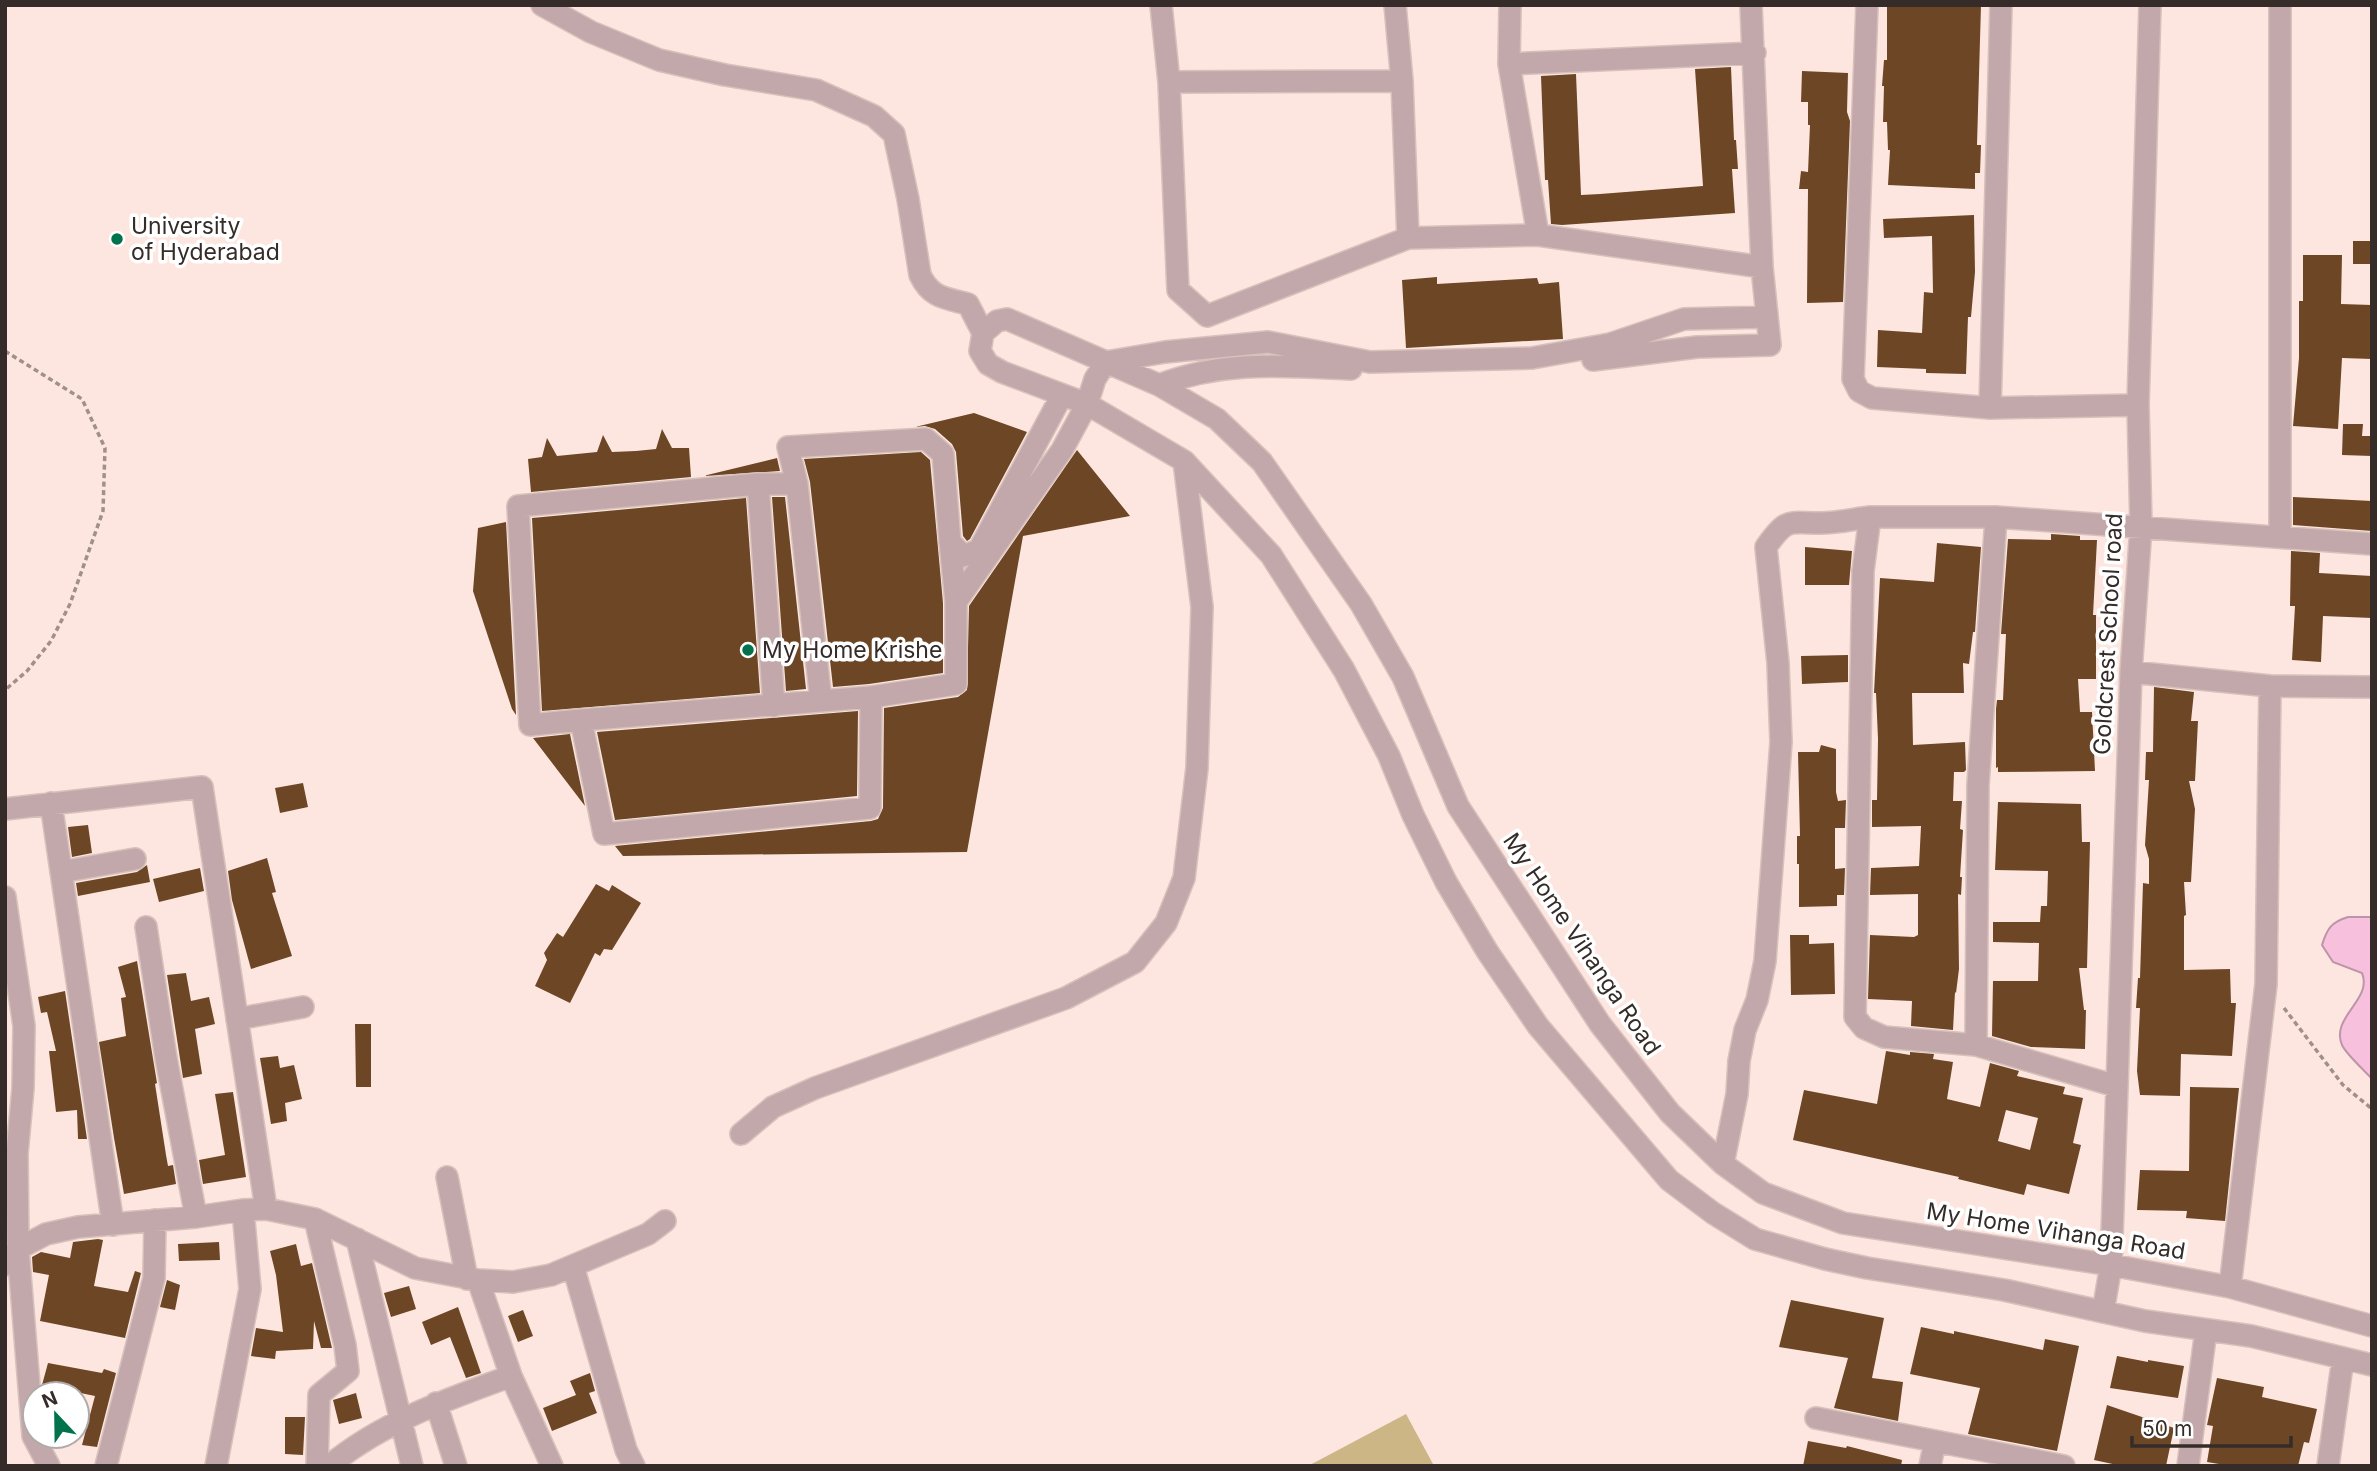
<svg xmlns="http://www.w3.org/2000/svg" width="2377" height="1471" font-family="Inter,sans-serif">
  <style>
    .green { fill: #ccb686 }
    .water { fill: #f7c1de; stroke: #bd94a8; stroke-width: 2 }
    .building { fill: #6d4725; fill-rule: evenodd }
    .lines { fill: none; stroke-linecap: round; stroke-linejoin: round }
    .minor-casing { stroke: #d6c1bb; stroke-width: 24 }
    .path { stroke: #a08f8a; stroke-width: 3.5; stroke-dasharray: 5 3.5; stroke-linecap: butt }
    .minor { stroke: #c3a8ab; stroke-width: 21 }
    .poi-dot { fill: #00724c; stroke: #fff; stroke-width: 2.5 }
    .labels { text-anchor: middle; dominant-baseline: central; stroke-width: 7; stroke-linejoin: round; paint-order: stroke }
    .poi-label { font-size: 23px; fill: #352c29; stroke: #fff; text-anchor: start }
    .street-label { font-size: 23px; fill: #352c29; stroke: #fff }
  </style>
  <rect width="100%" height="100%" fill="#fee6e0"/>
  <path class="green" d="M1406,1414L1433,1464L1429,1466H1308Z"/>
  <path class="water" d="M2348,917H2372V1079C2364,1070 2346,1054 2342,1045C2330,1017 2373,1000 2362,973L2333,962L2322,945C2327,929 2331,922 2348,917Z"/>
  <path class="building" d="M1887,5L1939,7V5H1981L1977,145H1981L1980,173H1975V189L1888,185L1890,150H1888L1887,122H1883L1884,86H1882L1884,60H1887Z
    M1731,67L1734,140H1736L1738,169H1732L1735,213L1562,225L1551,224L1548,180H1545L1541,76L1576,74L1581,195L1600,194L1703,186L1695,69Z
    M1802,71L1848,73L1847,112L1850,121L1843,302L1807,303L1808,189H1799L1801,171L1808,172L1810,125H1808V102H1801Z
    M1974,215L1975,272L1971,317H1968L1966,374L1926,373V369L1877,367L1878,330L1922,333L1924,292L1933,293L1932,236L1884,238L1883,219Z
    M2353,241H2372V264H2353Z
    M2303,255H2342L2341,304L2372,305V359L2342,358L2338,429L2293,426L2299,358V301H2303Z
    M1437,277V284L1537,278L1539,284L1559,282L1563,339L1406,348L1402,280Z
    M974,413L1027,432L970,539L967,541L963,536L956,452L952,444L935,429L925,426L915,427Z
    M2343,424H2363L2362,436H2372V456L2342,455Z
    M662,429L672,448H689L691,477L531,492L528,459L542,457L547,438L557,456L597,452L603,435L612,452L636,451L656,449Z
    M1077,450L1130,516L1023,536L967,852L623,856L615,846L871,821L878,819L883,808L884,708L958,697L967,690L969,606Z
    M921,452L930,460L943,603V673L869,684L833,687L810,482L804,459Z
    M777,458L780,471L703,476Z
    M772,497H785L806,689L786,691Z
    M2293,497L2372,501V531L2293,525Z
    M746,498L760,693L542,711L532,518Z
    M506,522L516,715L512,709L473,591L478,528Z
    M2051,534L2080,536V540H2097L2093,615H2096V679H2078L2080,712H2092L2095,771L1998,772V767L1996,768V709L1997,700H2003L2006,634H2001L2008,539L2051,540Z
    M1937,543L1981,547L1975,632H1973L1969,664L1963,663L1964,693H1912L1913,745L1965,742L1966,770L1964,772H1954L1953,801H1962L1960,829L1963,830L1960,877H1962L1961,895L1958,894L1959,969L1956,993L1955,992L1953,1030L1911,1026L1912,1001L1868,999L1870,935L1914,937L1918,935V894L1870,895L1871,868L1919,866L1921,826L1872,827V800H1877L1878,739L1876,693H1874L1880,578L1934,582Z
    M1805,547L1852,551L1849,585H1805Z
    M2291,551L2320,553L2319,573L2372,576V618L2323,616L2321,662L2292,660L2295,606H2290Z
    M1848,655V682L1802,684L1801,656Z
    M2154,687L2194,692L2191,721H2198L2195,781H2189L2195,809L2191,882H2184L2186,915L2184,916V970L2230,969L2231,1003H2236L2232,1056L2181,1054L2180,1096L2140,1095L2137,1071L2140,1008H2136L2138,978H2140L2143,883L2149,884V859L2145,845L2149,780H2145L2146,752H2153Z
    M858,711L857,796L615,820L597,732Z
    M570,734L585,806L533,738Z
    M1821,745L1836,749V792L1838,801L1846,800L1845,828H1835V869L1845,868L1844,895H1837V906L1799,907V864H1797V836H1800L1798,752H1819Z
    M303,783L308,807L280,813L275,788Z
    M1998,802L2081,804L2082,842H2090L2087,968H2079L2084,1010H2086L2085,1049L2031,1047L1992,1036L1993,981H2038L2039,943L1993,942V922H2040L2041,906H2047L2048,871L1995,870Z
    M88,825L92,853L72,857L68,827Z
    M267,858L276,892L272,893L292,956L251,969L232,900L228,871Z
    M147,865L150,882L78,896L76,883L137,872Z
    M200,868L204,891L159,902L153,879Z
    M596,884L609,891L612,885L641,903L612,950L604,949L600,956L595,953L570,1003L535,986L547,960L544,953L557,933L563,937Z
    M1790,935H1809V944L1834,943L1835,994L1791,995Z
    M137,961L157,1083L155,1084L166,1155L168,1166L173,1165L176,1184L124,1194L114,1138L99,1042L126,1036L121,998L126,997L118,967Z
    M186,973L191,1001L209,997L215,1024L195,1029L202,1074L183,1078L167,975Z
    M65,991L87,1139H78L77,1110L56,1112L49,1051H56L47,1012L41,1013L38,997Z
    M355,1024H371V1087H356Z
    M1886,1051L1910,1055V1052L1934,1054L1933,1059L1953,1062L1947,1099L1980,1107L1990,1063L2019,1071L2017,1076L2065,1087L2063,1094L2083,1098L2073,1143L2081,1145L2069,1194L2027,1184L2024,1195L1958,1179L1959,1177L1793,1140L1804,1090L1877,1104ZM2006,1110L2038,1118L2030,1150L1998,1141Z
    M278,1056L280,1068L294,1065L302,1099L285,1103L287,1121L271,1124L260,1058Z
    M2190,1087L2239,1088L2225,1221L2186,1218L2187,1211L2137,1210L2140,1170L2189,1171Z
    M233,1092L246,1177L203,1184L199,1160L225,1155L215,1094Z
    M98,1239L103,1240L94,1286L128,1292L135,1271L141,1273L125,1338L40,1321L49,1275L33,1272L32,1257L41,1252L70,1258L73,1242Z
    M219,1242L220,1260L179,1261L178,1244Z
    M296,1244L301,1266L312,1263L332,1348H321L314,1321L313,1349L276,1351L275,1359L251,1356L256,1328L283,1332L276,1275L270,1251Z
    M167,1280L180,1285L175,1310L160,1307Z
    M409,1286L416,1309L391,1317L384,1293Z
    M1791,1300L1884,1318L1872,1378L1903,1382L1898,1421L1834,1408L1848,1358L1779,1347Z
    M458,1307L481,1373L466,1378L450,1337L431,1345L422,1322Z
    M523,1310L533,1336L518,1342L508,1316Z
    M1921,1327L1954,1334V1331L2043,1350L2045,1339L2079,1346L2057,1451L1968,1434L1980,1388L1910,1374Z
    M2117,1356L2148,1362V1360L2184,1366L2178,1398L2110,1388Z
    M48,1363L102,1373L104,1369L116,1373L97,1447L82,1445L95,1396L42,1385Z
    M590,1373L595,1391L589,1393L597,1413L552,1431L543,1408L576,1395L570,1381Z
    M2217,1378L2264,1387L2262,1397L2317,1409L2309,1443L2304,1442L2298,1466H2231L2207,1462L2213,1426L2207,1425Z
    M356,1393L362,1418L339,1424L333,1400Z
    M2107,1405L2174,1428L2166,1466H2122L2094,1460Z
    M285,1417H305L303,1455L285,1454Z
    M1808,1441L1846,1448L1847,1446L1902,1460L1901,1466H1803Z"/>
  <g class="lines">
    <g class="minor-casing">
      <path id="minor" d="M542,5L591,32L659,60L725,75L816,90L874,116L894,134L908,199L920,275C931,298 945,298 968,304L983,333L980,351L988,364L1002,372L1087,404L1184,461L1271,555L1344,670L1389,756L1413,815L1446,882L1487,951L1538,1026L1669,1180L1713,1213L1755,1239L1825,1259L1867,1268L2004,1290L2145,1321L2251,1336L2372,1365
        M1161,5L1169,82L1178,290L1207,316L1408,238L1538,235L1762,267L1751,5
        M1395,5L1402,81L1408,238
        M1510,5L1509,64L1538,235
        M1867,5L1853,379L1859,391L1872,398L1990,408L2138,405
        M1509,64L1755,53
        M1169,82L1402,81
        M983,333L997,321L1007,319L1159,385L1217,419L1262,462L1361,604L1403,677L1458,806L1600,1024L1670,1113L1723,1164L1763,1193L1843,1223L2111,1265L2230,1287L2372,1326
        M1593,360L1697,347L1770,345L1762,267
        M1159,385C1225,360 1283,366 1351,369
        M1990,408L2001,5
        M758,484L774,706
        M797,484H758L518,506L530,725L581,720L604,834L870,808L871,697L956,684V602L1062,450L1087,404L1095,379L1106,362L1165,352L1268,342L1370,362L1532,358L1610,344L1684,319L1767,317
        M2280,537V5
        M950,542L956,602
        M2131,672L2270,686L2372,687
        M871,697L821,701L797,484L788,447L926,439L943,454L950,542L963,556L979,550L1062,395
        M581,720L821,701
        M51,803L113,1225
        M5,809L202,787L266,1209
        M61,872L135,859
        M5,897L24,1026L23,1088L17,1154L18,1249L33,1436L49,1466
        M146,927L166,1058L196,1217
        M237,1019L303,1007
        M1976,1045L1978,785L1996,517
        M2116,1086L1976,1045L1884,1037L1864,1028L1855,1017L1863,571L1870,517H1996L2372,544
        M741,1134L773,1107L815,1088L1066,998L1135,962L1166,923L1184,878L1197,768L1202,607L1184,461
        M1723,1164L1737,1094L1739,1061L1745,1030L1757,1000L1765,961L1781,742L1778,663L1766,547C1787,517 1788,523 1821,523C1837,523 1854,519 1870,517
        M447,1177L467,1279
        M315,1219L345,1345L348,1371L319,1395L317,1466
        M357,1239L412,1466
        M5,1265L18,1249L46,1234L78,1227L196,1217L243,1210L266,1209L315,1219L415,1268L478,1280L513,1282L551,1275L648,1234L665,1221
        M573,1266L626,1450L634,1466
        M2230,1287L2266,984L2270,686
        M2103,1312L2111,1265L2131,672L2141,526L2138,405L2150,5
        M511,1376L552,1466
        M436,1403L456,1466
        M1816,1418L2064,1466
        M106,1466L154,1278L155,1220
        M216,1466L250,1289L243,1210
        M329,1466C382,1422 448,1399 511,1376L478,1280
        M1930,1466L1935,1441
        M2188,1466L2206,1330
        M2328,1466L2343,1358"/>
    </g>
    <path class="path" d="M5,351L82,399L105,448L103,511L70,604L51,641L27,671L5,690
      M2284,1008L2343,1085L2372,1109"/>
    <use href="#minor" class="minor"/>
  </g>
  <g class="poi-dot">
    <circle cx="117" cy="239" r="7"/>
    <circle cx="748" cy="650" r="7"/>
  </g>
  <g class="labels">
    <g class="poi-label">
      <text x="131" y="226">University<tspan x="131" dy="26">of Hyderabad</tspan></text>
      <text x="762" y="650">My Home Krishe</text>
    </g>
    <g class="street-label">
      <text transform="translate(2108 634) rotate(-87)">Goldcrest School road</text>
      <text transform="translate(1582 944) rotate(56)">My Home Vihanga Road</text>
      <text transform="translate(2056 1231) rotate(9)">My Home Vihanga Road</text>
    </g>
  </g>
  <rect width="2377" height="1471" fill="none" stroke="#352c29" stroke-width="14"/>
  <g transform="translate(56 1415) rotate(338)"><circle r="33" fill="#ffffff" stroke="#aeaba9" stroke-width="2"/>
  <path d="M0-5L12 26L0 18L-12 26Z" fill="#00724c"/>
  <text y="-10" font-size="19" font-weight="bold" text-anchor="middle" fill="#352c29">N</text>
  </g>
  <path d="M2132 1436v10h159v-10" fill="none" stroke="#352c29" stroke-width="3.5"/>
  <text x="2142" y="1436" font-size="21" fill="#352c29" stroke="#ffffff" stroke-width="5" paint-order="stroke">50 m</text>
</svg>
